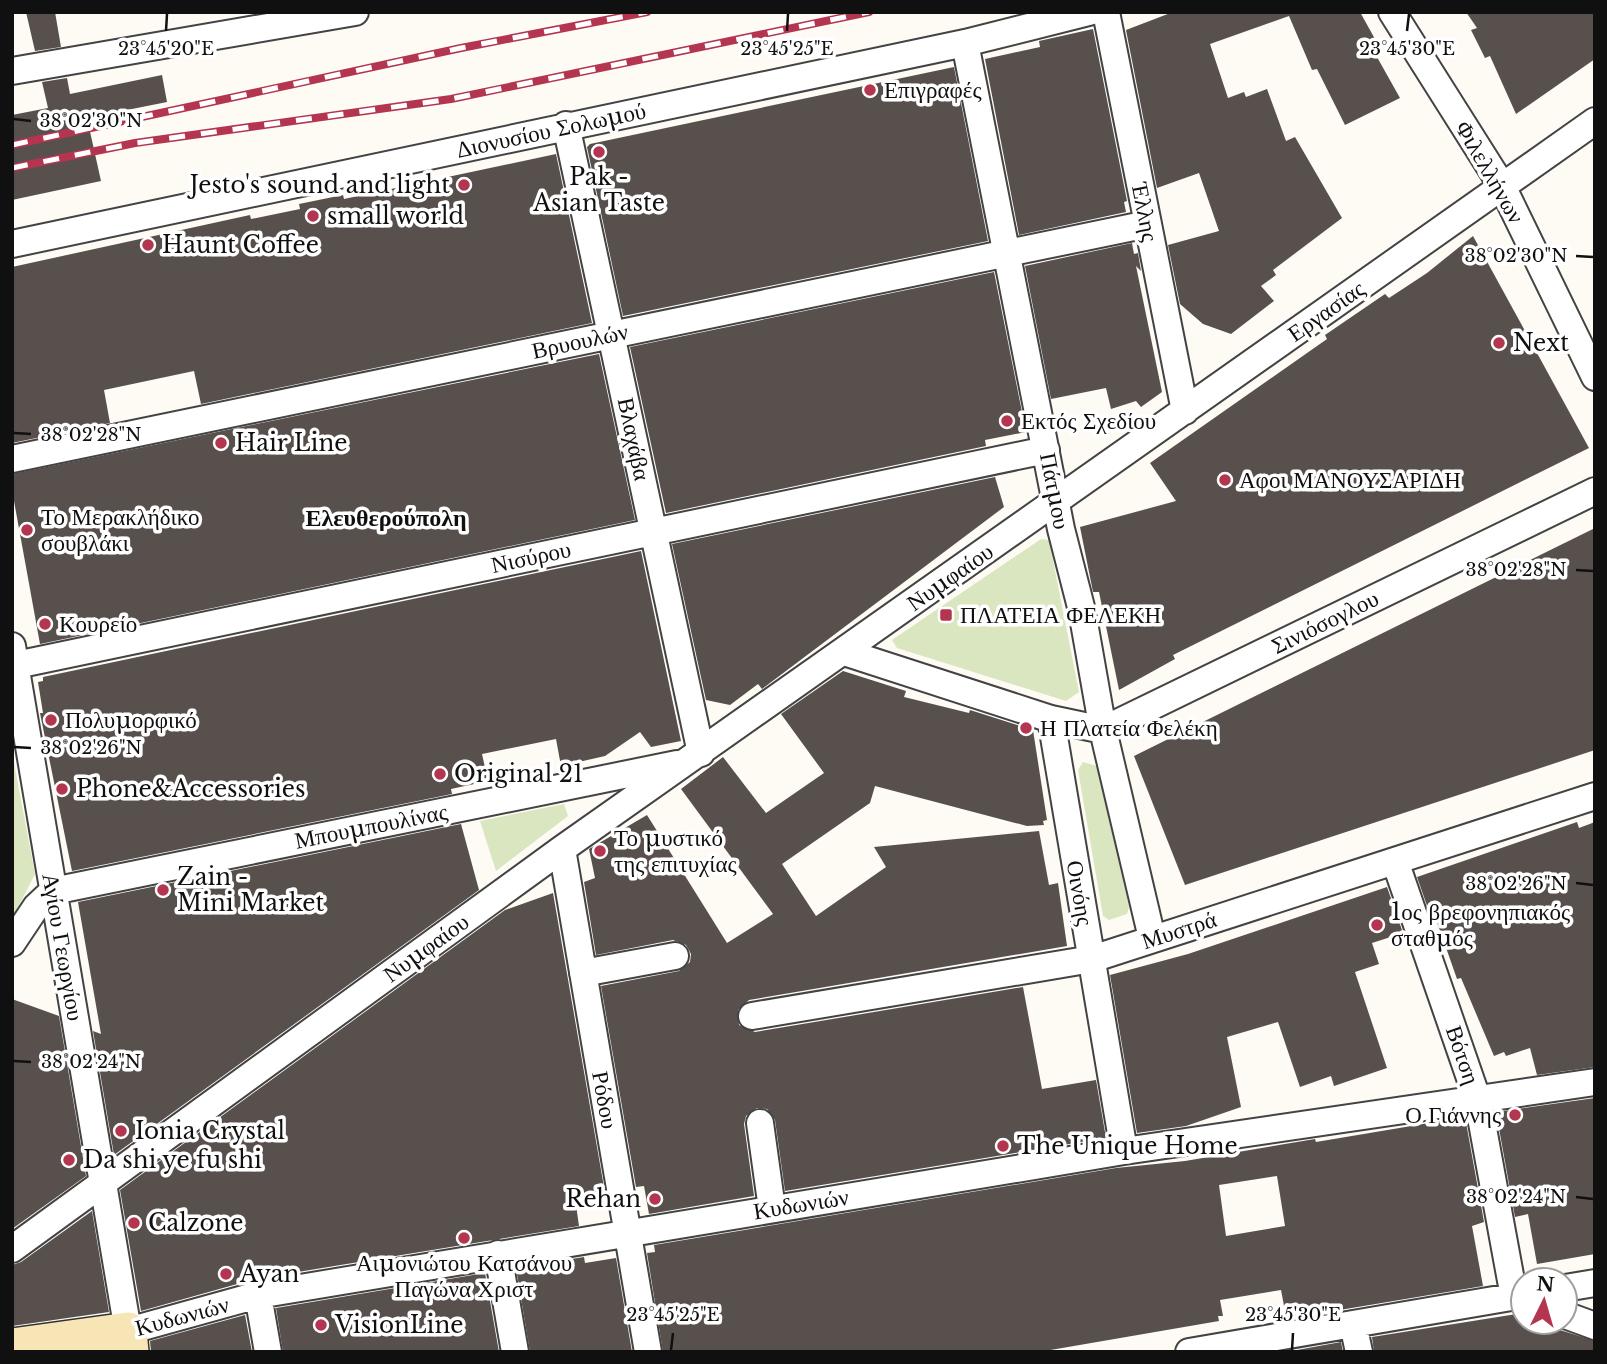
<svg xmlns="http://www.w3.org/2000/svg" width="1607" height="1364" font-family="'Libre Baskerville',serif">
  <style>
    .green { fill: #dae6c0 }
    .building { fill: #58504d; fill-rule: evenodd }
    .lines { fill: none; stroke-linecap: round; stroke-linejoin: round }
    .street-casing { stroke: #434343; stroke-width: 30 }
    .secondary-casing { stroke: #323232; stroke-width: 40 }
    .street { stroke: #fff; stroke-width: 26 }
    .secondary { stroke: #f7e5b6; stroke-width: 37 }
    .rail-casing { stroke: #b3354f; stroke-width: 8 }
    .rail { stroke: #fff; stroke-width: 5; stroke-dasharray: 16; stroke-linecap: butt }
    .ticks { fill: none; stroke: #101010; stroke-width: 2.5 }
    .poi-dot { fill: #b3354f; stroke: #fff; stroke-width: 2.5 }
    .labels { text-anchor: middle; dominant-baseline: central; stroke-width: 7; stroke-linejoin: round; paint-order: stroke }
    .poi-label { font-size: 23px; fill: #101010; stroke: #fff; text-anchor: start }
    .street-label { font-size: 23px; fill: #101010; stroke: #fff }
    .neighbourhood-label { font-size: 24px; font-weight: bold; fill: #101010; stroke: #fff }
    .ticks-label { font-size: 18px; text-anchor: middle; fill: #101010; stroke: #fff; stroke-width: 7; stroke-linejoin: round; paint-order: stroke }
  </style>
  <rect width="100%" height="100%" fill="#fefaf4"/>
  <path class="green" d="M1041,539L1049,540L1079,692L1066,701L897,648L892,640Z
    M12,752L35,874L12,919Z
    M1083,762L1097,766L1129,907L1127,914L1109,920L1103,916L1078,770Z
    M564,804L568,816L496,871L480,821Z"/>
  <path class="building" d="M26,12H55L61,47L35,51Z
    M1173,12H1360L1375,39L1368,41L1400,98L1345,125L1317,69L1312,70L1289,16L1210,44L1228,98L1244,92L1246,97L1267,89L1286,141L1295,137L1342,218L1273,270L1276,275L1261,286L1274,301L1231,334L1203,324L1180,304L1168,245L1219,231L1199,173L1157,188L1126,30Z
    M1466,12H1595V59L1516,114L1490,56L1485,58L1471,30L1477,28Z
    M1093,29L1127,201L1124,202L1126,212L1019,235L985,59L1040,47L1039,41Z
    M954,67L988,241L623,316L587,147L590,144Z
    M162,75L167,102L87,118L101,181L12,200V115L48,108L42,82L67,78L70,94Z
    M556,154L592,323L201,404L194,371L104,390L110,423L12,443V267L250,215L251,219L300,209L299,204L343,195L344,199Z
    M1473,236L1589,448L1173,655L1175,659L1119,690L1099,592H1093L1080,527L1176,501L1150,463L1327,339L1325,335L1385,294L1389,298L1427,273Z
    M1132,243L1134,254L1138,253L1141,271L1136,266L1162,392L1141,407L1136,401L1111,409L1106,388L1051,399L1025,266Z
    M994,272L1026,432L985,440L986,446L666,513L630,347Z
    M599,354L635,520L40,644L12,490V474Z
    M995,477L1004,507L762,689L758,684L730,705L706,700L672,544Z
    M1595,528V750L1185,885L1134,756Z
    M641,551L681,741L651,747L640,732L605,756L561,766L556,739L482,754L488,781L451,789L452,794L72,871L40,713H43L38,682L43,681V677Z
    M843,671L906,691L904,697L969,713L970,710L1033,730L1047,820L1043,821L1044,825L1027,826L875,786L870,803L782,864L816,916L886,867L874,847L1039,831L1049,885L1058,883L1067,946L749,1000L738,1010L739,1025L755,1032L1023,987L1042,1089L1096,1080L1106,1138L785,1191L775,1120L767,1109L757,1108L746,1116L744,1124L754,1196L649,1214L644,1186L636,1187L601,986L679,971L690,962L691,954L686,945L673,940L596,955L584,882L595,878L589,849L647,815L727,943L773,914L681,789L723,757L766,813L824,773L781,714Z
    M1577,822L1579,828L1595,822V1067L1537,1075L1530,1048L1506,1056L1504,1052L1494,1056L1461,978L1457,979L1437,922L1433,923L1417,877Z
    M461,824L479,890L114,1155L93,1031L101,1034L78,902Z
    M1387,887L1403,933L1372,943L1379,964L1355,972L1387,1068L1334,1086L1331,1076L1300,1087L1278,1022L1227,1037L1241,1107L1186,1126L1137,1133L1110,975L1188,954Z
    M553,893L605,1193L575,1198L579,1226L255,1279L141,1311L120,1190L505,910Z
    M12,999L59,1016L86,1176L12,1229Z
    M1595,1098V1254L1537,1264L1528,1214L1515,1217L1496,1112Z
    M1465,1117L1484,1222L1472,1226L1483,1286L1292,1318L1291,1310L1285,1311L1281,1290L1220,1300L1223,1316H1218L1219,1321L1039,1352H663L647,1253L655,1252L654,1245L1116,1168L1185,1161L1315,1139L1316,1142ZM1277,1176L1285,1226L1226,1236L1219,1185Z
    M92,1211L109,1312L12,1326V1265L21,1262Z
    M584,1257L585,1263L616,1258L632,1352H530L516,1268Z
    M485,1273L499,1352H283L276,1308Z
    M1523,1313V1322H1551L1560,1330L1595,1341V1352H1374L1372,1337Z
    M245,1315L252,1352H151L150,1341Z
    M1341,1342L1343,1352H1297V1350Z"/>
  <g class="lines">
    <g class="street-casing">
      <path id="street" d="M1106,12L1185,411
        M1392,12L1502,186L1595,377
        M965,43L1061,529L1082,611L1103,730L1152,938
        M12,71L355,12
        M566,125L701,753
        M12,244L965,43L1089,12
        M12,459L1148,224
        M12,646L128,1331L258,1295L1124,1151L1595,1082
        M844,652L1051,719L1103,730L1595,491
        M16,665L1046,450
        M1051,719L1124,1151
        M562,849L648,1352
        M1395,861L1478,1101L1514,1297
        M12,943L36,907L53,891L677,764
        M583,973L675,956
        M752,1016L1092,959L1595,796
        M760,1123L772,1209
        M12,1249L562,849L1595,121
        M498,1254L515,1352
        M1565,1288L1595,1283
        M258,1295L268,1352
        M1565,1315L1595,1326
        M1353,1324L1359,1352
        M1189,1352L1523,1295"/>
    </g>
    <g class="secondary-casing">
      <path id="secondary" d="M12,1347L128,1331L130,1352"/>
    </g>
    <use href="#street" class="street"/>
    <use href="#secondary" class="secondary"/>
    <g class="rail-casing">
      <path id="rail" d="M12,145L461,48L647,12
        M12,168L135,143L451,99L869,12"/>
    </g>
    <use href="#rail" class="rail"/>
  </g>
  <path class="ticks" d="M166,31L167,14M787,31L788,14M1407,31L1409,14M14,119L31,121M1576,256L1593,257M14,433L31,434M1576,570L1593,571M14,747L31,748M1576,883L1593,885M14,1061L31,1062M1576,1197L1593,1199M671,1350L673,1333M1292,1350L1293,1333"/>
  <g class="poi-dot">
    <circle cx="870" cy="90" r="7"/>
    <circle cx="599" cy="152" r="7"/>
    <circle cx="464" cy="185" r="7"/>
    <circle cx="313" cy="216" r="7"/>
    <circle cx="148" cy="245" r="7"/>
    <circle cx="1499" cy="343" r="7"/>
    <circle cx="1007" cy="421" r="7"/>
    <circle cx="221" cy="443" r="7"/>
    <circle cx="1225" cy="480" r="7"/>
    <circle cx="27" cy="530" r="7"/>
    <rect x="939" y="608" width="14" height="14" rx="3.5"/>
    <circle cx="45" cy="624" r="7"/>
    <circle cx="51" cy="720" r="7"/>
    <circle cx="1026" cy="728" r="7"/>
    <circle cx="440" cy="774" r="7"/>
    <circle cx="62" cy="789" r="7"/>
    <circle cx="600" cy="851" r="7"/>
    <circle cx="163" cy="890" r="7"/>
    <circle cx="1377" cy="925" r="7"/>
    <circle cx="1515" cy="1115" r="7"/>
    <circle cx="121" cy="1131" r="7"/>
    <circle cx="1003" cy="1146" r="7"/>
    <circle cx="69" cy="1160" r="7"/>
    <circle cx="655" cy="1199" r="7"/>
    <circle cx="134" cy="1223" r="7"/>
    <circle cx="464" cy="1238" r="7"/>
    <circle cx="226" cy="1274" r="7"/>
    <circle cx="321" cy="1325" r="7"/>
  </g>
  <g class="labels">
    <g class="poi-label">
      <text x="884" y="90">Επιγραφές</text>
      <text x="599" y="177" text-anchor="middle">Pak -<tspan x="599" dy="26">Asian Taste</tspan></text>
      <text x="450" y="185" text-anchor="end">Jesto's sound and light</text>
      <text x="327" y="216">small world</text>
      <text x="162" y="245">Haunt Coffee</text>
      <text x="1513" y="343">Next</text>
      <text x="1021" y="421">Εκτός Σχεδίου</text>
      <text x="235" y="443">Hair Line</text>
      <text x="1239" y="480">Αφοι ΜΑΝΟΥΣΑΡΙΔΗ</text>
      <text x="41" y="517">Το Μερακλήδικο<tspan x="41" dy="26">σουβλάκι</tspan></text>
      <text x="960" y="615">ΠΛΑΤΕΙΑ ΦΕΛΕΚΗ</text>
      <text x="59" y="624">Κουρείο</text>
      <text x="65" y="720">Πολυμορφικό</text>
      <text x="1040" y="728">Η Πλατεία Φελέκη</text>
      <text x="454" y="774">Original 21</text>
      <text x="76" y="789">Phone&amp;Accessories</text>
      <text x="614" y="838">Το μυστικό<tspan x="614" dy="26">της επιτυχίας</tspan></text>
      <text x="177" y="877">Zain -<tspan x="177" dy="26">Mini Market</tspan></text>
      <text x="1391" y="912">1ος βρεφονηπιακός<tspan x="1391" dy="26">σταθμός</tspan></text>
      <text x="1501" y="1115" text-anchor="end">Ο Γιάννης</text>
      <text x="135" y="1131">Ionia Crystal</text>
      <text x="1017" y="1146">The Unique Home</text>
      <text x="83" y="1160">Da shi ye fu shi</text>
      <text x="641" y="1199" text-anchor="end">Rehan</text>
      <text x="148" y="1223">Calzone</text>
      <text x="464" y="1263" text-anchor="middle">Αιμονιώτου Κατσάνου<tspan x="464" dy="26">Παγώνα Χριστ</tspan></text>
      <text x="240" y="1274">Ayan</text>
      <text x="335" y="1325">VisionLine</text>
    </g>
    <g class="street-label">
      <text transform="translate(551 130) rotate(-12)">Διονυσίου Σολωμού</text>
      <text transform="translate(1490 172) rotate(60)">Φιλελλήνων</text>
      <text transform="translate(1145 212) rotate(79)">Έλλης</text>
      <text transform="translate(1326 311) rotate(-35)">Εργασίας</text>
      <text transform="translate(580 341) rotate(-12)">Βρυουλών</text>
      <text transform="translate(634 439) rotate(78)">Βλαχάβα</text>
      <text transform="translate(1055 491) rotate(79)">Πάτμου</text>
      <text transform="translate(531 557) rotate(-12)">Νισύρου</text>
      <text transform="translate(950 577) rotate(-35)">Νυμφαίου</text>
      <text transform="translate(1325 622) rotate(-26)">Σινιόσογλου</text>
      <text transform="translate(371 826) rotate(-11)">Μπουμπουλίνας</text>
      <text transform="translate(1080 893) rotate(80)">Οινόης</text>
      <text transform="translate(1179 930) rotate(-18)">Μυστρά</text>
      <text transform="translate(63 947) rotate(80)">Αγίου Γεωργίου</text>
      <text transform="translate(426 948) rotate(-36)">Νυμφαίου</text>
      <text transform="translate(1463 1055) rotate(71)">Βότση</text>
      <text transform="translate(605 1100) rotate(80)">Ρόδου</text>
      <text transform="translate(801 1204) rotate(-9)">Κυδωνιών</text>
      <text transform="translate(182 1316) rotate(-15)">Κυδωνιών</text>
    </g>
    <g class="neighbourhood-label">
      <text x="386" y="517">Ελευθερούπολη</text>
    </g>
  </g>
  <g class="ticks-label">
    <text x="166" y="55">23°45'20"E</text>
    <text x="787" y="55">23°45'25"E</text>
    <text x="1407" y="55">23°45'30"E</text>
    <text x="91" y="127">38°02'30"N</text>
    <text x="1516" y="262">38°02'30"N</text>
    <text x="91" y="441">38°02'28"N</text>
    <text x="1516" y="576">38°02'28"N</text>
    <text x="91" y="754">38°02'26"N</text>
    <text x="1516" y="890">38°02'26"N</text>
    <text x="91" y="1068">38°02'24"N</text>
    <text x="1516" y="1203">38°02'24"N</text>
    <text x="673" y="1321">23°45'25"E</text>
    <text x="1293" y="1321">23°45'30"E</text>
  </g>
  <rect width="1607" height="1364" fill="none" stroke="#101010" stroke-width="28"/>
  <g transform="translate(1544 1301) rotate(5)"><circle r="33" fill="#ffffff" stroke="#9f9f9f" stroke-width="2"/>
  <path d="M0-5L12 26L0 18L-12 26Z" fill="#b3354f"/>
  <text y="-10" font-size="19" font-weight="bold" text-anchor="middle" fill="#101010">N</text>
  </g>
</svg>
